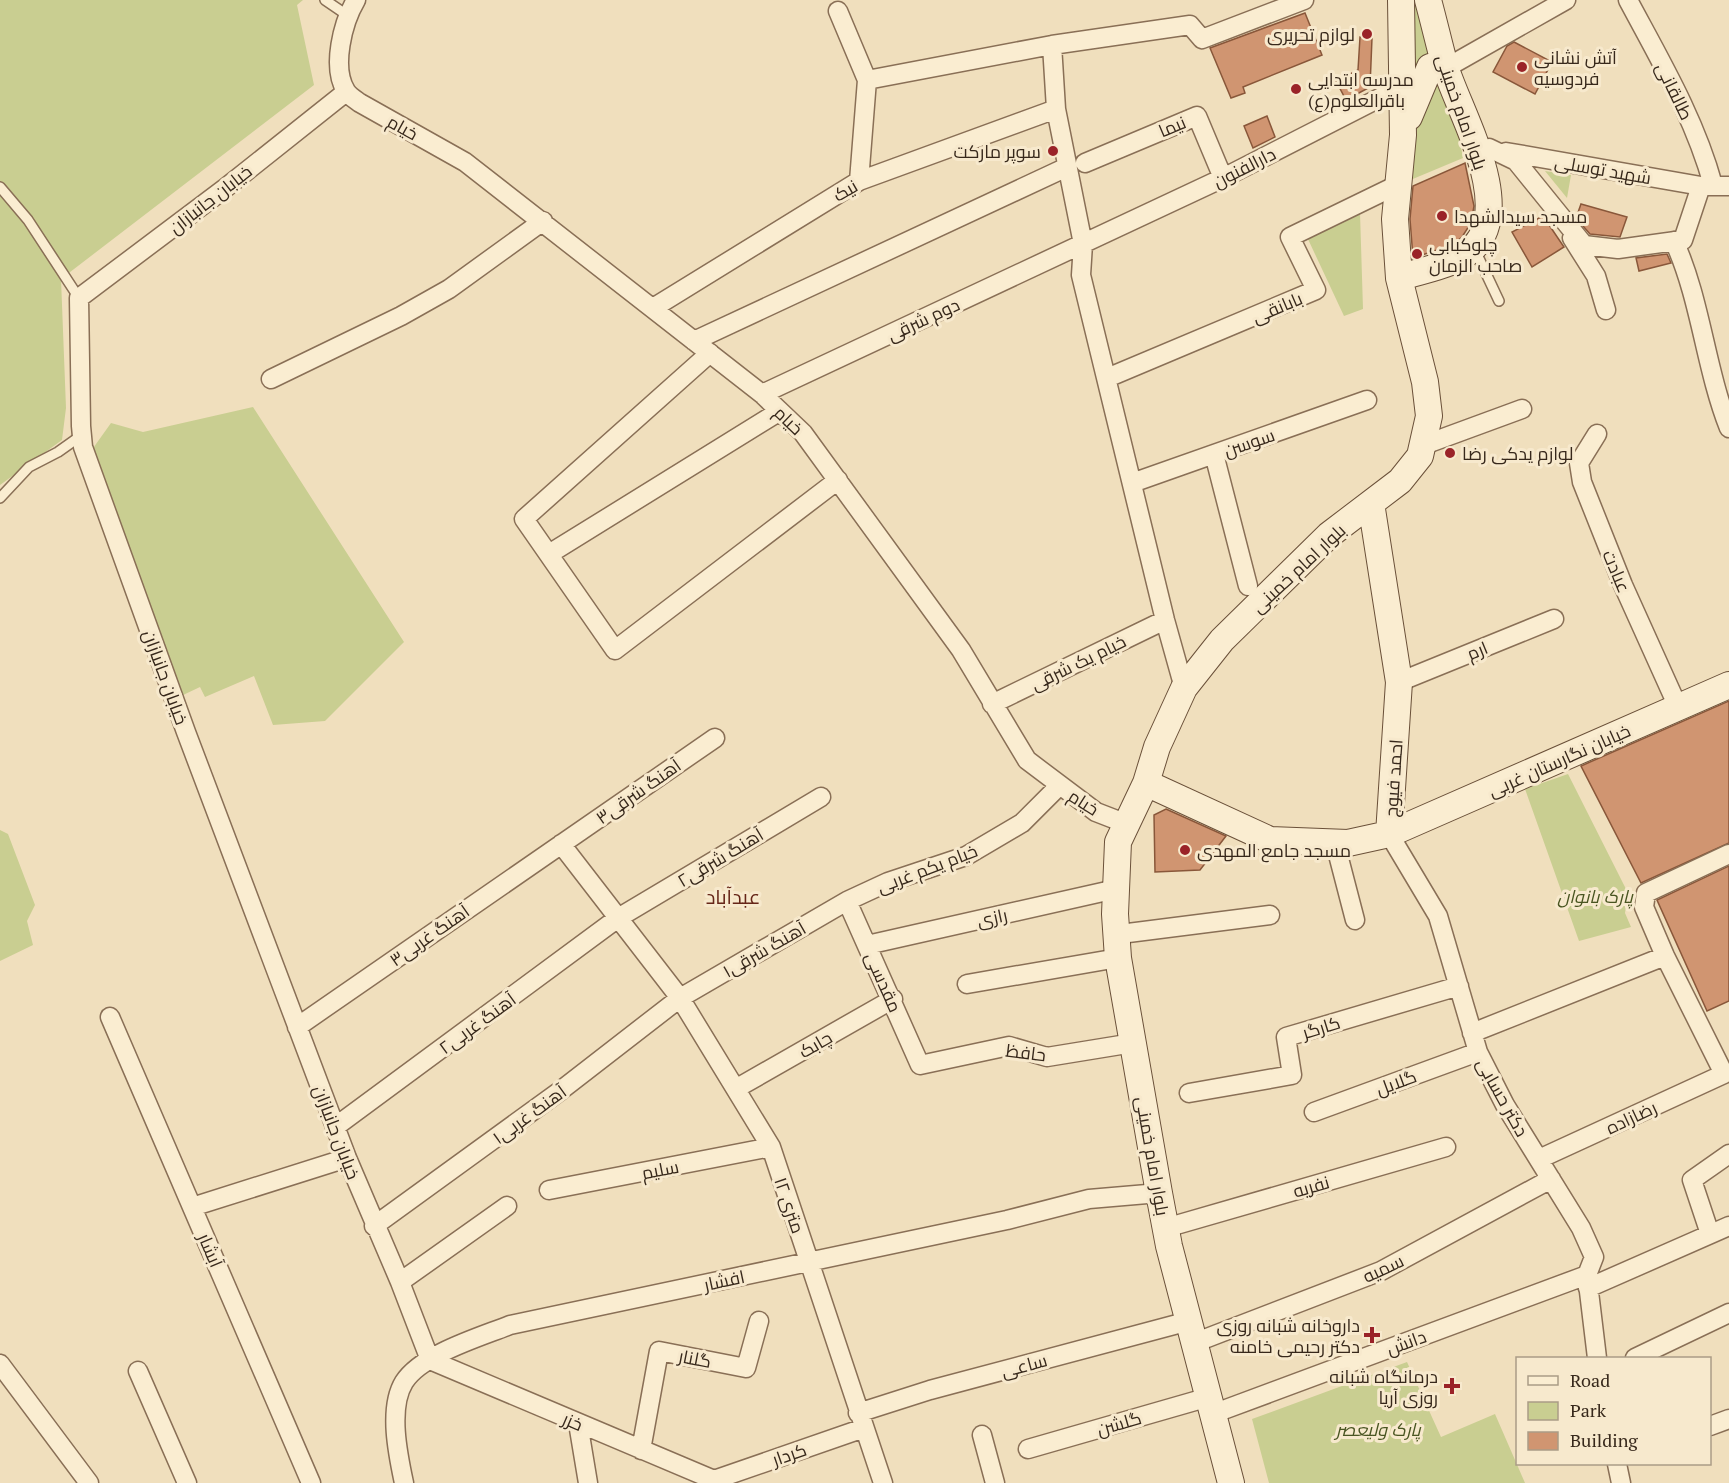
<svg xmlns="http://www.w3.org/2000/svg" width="1729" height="1483" font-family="'PT Serif',Cairo,serif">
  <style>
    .green { fill: #c9ce91 }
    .building { fill: #d09571; stroke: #89573a; stroke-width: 1.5 }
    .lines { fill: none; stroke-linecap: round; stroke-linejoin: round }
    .lane-casing { stroke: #896f56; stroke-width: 12 }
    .street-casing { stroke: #896f56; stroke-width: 21 }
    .secondary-casing { stroke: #6a5039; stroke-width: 28 }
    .lane { stroke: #faedd1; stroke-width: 9 }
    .street { stroke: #faedd1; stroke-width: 18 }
    .secondary { stroke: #faedd1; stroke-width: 26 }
    .poi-dot { fill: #9a2328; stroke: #f7e9cd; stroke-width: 2 }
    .labels { text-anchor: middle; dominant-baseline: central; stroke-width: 6; stroke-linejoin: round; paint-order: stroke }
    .poi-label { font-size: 18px; fill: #37281b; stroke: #f7e9cd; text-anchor: start }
    .street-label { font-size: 18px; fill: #37281b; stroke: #f7e9cd }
    .park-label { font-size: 18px; font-style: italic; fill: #495521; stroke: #f7e9cd }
    .neighbourhood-label { font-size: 20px; fill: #662618; stroke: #f7e9cd }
  </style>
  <rect width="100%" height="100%" fill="#f0dfbd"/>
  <path class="green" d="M0,0H303L297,5L314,85L61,279L66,408L62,440L0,485Z
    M1411,0H1419L1434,59L1412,93Z
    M1435,73L1456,120L1463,158L1408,181C1413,143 1419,108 1435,73Z
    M1545,171L1571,175L1567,198Z
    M1360,213L1363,309L1344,316L1307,237Z
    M253,407L404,642L325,721L273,725L254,676L205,697L200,687L181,696L91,451L111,423L143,432Z
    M1568,774L1628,893L1625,913L1631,927L1579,941L1525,789Z
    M0,830L8,834L35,905L27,921L33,945L0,961Z
    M1407,1362L1441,1437L1495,1414L1525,1483H1269L1252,1419Z"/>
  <path class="building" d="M1305,13L1322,55L1243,87L1245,93L1231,98L1210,48Z
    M1360,37L1372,38L1370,87L1346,100L1336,81L1358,70Z
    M1514,42L1552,62L1535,94L1493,72L1507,46Z
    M1267,116L1275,137L1253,148L1244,126Z
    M1465,163L1474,206L1471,223L1462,237L1452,245L1413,258L1410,219L1413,186Z
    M1581,204L1627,217L1620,237L1590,234L1576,218Z
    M1543,216L1564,247L1532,267L1512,232Z
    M1667,254L1671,263L1639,271L1636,258Z
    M1729,701V843L1641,883L1581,766Z
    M1166,809L1226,836L1200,870L1155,872L1154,815Z
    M1729,866V1001L1707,1011L1657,900Z"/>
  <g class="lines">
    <g class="lane-casing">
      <path id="lane" d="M325,0L347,15
        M0,187L28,220L79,298
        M1475,250L1499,301
        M0,498L29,467L58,452L82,435"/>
    </g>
    <g class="street-casing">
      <path id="street" d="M356,0C343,22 331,67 346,91C349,96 356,100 360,103L465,162L762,394L803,433L961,650L1027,760L1096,812L1127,824
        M1628,0C1660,60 1695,119 1713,185
        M838,11L867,80L859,181
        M1052,45L1056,109L1083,244L1081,275L1165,620L1184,688
        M1446,68L1566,0
        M867,80L1052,45L1190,25L1202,39L1304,0
        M346,92L224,189L79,298L81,426L83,447L186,732L347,1158L400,1282L430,1360
        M1489,148L1516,161L1584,245L1618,249L1683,240L1701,186
        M1506,152L1701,186H1729
        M1085,163L1197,116L1223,178
        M1572,238L1596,276L1606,310
        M1674,241C1701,300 1705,367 1729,428
        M653,308L859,181L1056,109
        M694,341L1067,167
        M710,353L524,519L615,650L838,480
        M1107,378L1316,290L1290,237L1397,185
        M271,379L401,316L449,289L543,221
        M762,394L1223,178L1403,86
        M1597,434L1579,463L1582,482L1623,585L1678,707
        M1424,445L1522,409
        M1214,454L1248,586
        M1132,483L1367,400
        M549,554L780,411
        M1399,682L1554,619
        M992,704L1165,620
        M1389,834L1438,916L1478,1052L1505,1105L1581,1228L1594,1257L1587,1275L1597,1358
        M1335,843L1355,920
        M561,844L680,998L771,1147L883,1483
        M847,901L920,1065L1009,1046L1047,1057L1133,1043
        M1128,933L1270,915
        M867,945L1116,889
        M967,984L1118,958
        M110,1017L311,1483
        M297,1027L715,738
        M1472,1033L1665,956
        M737,1088L893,999
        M1189,1093L1292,1075L1286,1037L1459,986
        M1314,1112L1478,1052
        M335,1127L618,918L821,797
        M1539,1159L1724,1074L1665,956L1644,907L1646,893L1729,854
        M549,1190L771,1147
        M192,1207L347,1158
        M1176,1225L1446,1147
        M374,1226L560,1091L680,998L847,901L888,882L966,856L1022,823L1059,786
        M1710,1234L1692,1180L1729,1154
        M400,1282L507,1206
        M1588,1288L1729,1226
        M1207,1338L1381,1271L1551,1179
        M1635,1358L1729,1313
        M430,1360L714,1480L715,1483
        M0,1364L89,1483
        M138,1371L187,1483
        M1226,1409L1587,1275
        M858,1413L930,1390L1189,1321
        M578,1423L588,1483
        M1710,1426L1729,1419
        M982,1435L995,1483
        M1028,1449L1209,1397
        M641,1450L659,1351L746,1368L759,1321
        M1617,1464L1621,1483
        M714,1480L864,1428
        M404,1483C398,1455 388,1408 404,1382C422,1354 480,1337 510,1325L1007,1220L1089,1199L1159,1193"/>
    </g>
    <g class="secondary-casing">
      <path id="secondary" d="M1409,117L1430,67L1439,64L1446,68
        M1399,278C1421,270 1458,265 1474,247C1515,204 1459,112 1445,66C1439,44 1434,22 1428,0
        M1371,503L1399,682L1389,834
        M1146,783L1270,840L1348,843L1389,834L1729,685
        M1231,1483L1169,1246L1159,1193L1118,958L1115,914L1118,842L1146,783L1157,747L1184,688L1222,640L1329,535L1400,481L1420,456L1429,416L1425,382L1399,278L1395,219L1403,135L1401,0"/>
    </g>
    <use href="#lane" class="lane"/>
    <use href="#street" class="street"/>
    <use href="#secondary" class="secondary"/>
  </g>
  <g class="poi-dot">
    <circle cx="1367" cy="34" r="6"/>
    <circle cx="1522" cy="67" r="6"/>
    <circle cx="1296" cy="89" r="6"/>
    <circle cx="1053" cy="151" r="6"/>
    <circle cx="1442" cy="216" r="6"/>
    <circle cx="1417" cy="254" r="6"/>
    <circle cx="1450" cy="453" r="6"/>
    <circle cx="1185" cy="850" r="6"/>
    <path d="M1369 1326h6v6h6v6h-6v6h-6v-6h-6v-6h6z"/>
    <path d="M1449 1377h6v6h6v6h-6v6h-6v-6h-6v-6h6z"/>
  </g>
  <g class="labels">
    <g class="poi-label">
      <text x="1355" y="34" text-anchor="end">لوازم تحریری</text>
      <text x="1534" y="57">آتش نشانی<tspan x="1534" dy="21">فردوسیه</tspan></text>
      <text x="1308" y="79">مدرسه ابتدایی<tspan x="1308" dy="21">باقرالعلوم(ع)</tspan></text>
      <text x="1041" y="151" text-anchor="end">سوپر مارکت</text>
      <text x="1454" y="216">مسجد سیدالشهدا</text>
      <text x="1429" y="244">چلوکبابی<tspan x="1429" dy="21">صاحب الزمان</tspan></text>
      <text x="1462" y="453">لوازم یدکی رضا</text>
      <text x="1197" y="850">مسجد جامع المهدی</text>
      <text x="1360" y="1325" text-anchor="end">داروخانه شبانه روزی<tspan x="1360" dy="21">دکتر رحیمی خامنه</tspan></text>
      <text x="1438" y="1376" text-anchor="end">درمانگاه شبانه<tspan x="1438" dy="21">روزی آریا</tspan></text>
    </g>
    <g class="street-label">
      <text transform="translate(1675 91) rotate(64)">طالقانی</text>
      <text transform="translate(1462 112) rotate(71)">بلوار امام خمینی</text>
      <text transform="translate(1172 126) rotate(-23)">نیما</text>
      <text transform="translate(403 127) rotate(29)">خیام</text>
      <text transform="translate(1244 167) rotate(-27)">دارالفنون</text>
      <text transform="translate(1603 169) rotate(10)">شهید توسلی</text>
      <text transform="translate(845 190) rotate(-30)">نیک</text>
      <text transform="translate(210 199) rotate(-38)">خیابان جانبازان</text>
      <text transform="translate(1277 307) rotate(-23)">بابانقی</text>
      <text transform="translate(923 319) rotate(-25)">دوم شرقی</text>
      <text transform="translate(789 420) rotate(44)">خیام</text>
      <text transform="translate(1249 442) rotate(-19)">سوسن</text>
      <text transform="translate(1298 568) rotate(-43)">بلوار امام خمینی</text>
      <text transform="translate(1617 571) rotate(67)">عبادت</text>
      <text transform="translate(1477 650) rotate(-22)">ارم</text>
      <text transform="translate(1078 662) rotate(-26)">خیام یک شرقی</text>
      <text transform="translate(166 677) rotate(70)">خیابان جانبازان</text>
      <text transform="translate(1559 760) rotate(-24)">خیابان نگارستان غربی</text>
      <text transform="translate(1393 778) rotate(-86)">احمد فیوج</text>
      <text transform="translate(638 791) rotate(-35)">آهنگ شرقی۳</text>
      <text transform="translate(1084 802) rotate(33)">خیام</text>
      <text transform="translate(720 857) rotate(-31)">آهنگ شرقی۲</text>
      <text transform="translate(927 868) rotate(-21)">خیام یکم غربی</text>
      <text transform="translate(992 917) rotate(-12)">رازی</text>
      <text transform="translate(429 935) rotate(-35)">آهنگ غربی۳</text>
      <text transform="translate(764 949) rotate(-30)">آهنگ شرقی۱</text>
      <text transform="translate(884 982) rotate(66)">مقدسی</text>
      <text transform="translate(477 1023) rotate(-36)">آهنگ غربی۲</text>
      <text transform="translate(1321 1027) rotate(-17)">کارگر</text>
      <text transform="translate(815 1044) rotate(-30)">چابک</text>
      <text transform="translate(1026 1052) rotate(7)">حافظ</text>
      <text transform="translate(1396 1082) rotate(-20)">گلایل</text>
      <text transform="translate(1503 1097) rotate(61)">دکتر حسابی</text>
      <text transform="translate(529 1114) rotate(-36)">آهنگ غربی۱</text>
      <text transform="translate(1631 1117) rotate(-25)">رضازاده</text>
      <text transform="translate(337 1132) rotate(69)">خیابان جانبازان</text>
      <text transform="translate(1153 1156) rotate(80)">بلوار امام خمینی</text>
      <text transform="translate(660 1169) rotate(-11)">سلیم</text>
      <text transform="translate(1311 1186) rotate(-16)">نفریه</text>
      <text transform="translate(790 1205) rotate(71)">۱۲ متری</text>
      <text transform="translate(211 1250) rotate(67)">آبشار</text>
      <text transform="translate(1383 1268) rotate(-25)">سمیه</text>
      <text transform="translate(724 1280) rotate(-12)">افشار</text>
      <text transform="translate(1406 1342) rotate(-20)">دانش</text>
      <text transform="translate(695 1358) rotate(11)">گلنار</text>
      <text transform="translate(1024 1365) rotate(-15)">ساعی</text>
      <text transform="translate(573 1421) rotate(23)">خزر</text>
      <text transform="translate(1119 1423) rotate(-16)">گلشن</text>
      <text transform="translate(789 1454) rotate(-19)">کردار</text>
    </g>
    <g class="park-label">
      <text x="1595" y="896">پارک بانوان</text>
      <text x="1378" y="1429">پارک ولیعصر</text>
    </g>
    <g class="neighbourhood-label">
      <text x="733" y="896">عبدآباد</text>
    </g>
  </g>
  <rect x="1516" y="1357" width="195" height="108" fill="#f7e9cd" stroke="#aa9c86" stroke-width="1.5"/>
  <rect x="1528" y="1376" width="30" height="9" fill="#faedd1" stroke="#aa9c86" stroke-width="1.5"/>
  <text x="1570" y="1387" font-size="18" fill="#37281b">Road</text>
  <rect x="1528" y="1402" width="30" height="18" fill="#c9ce91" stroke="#aa9c86" stroke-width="1.5"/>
  <text x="1570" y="1417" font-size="18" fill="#37281b">Park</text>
  <rect x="1528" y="1432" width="30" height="18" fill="#d09571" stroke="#aa9c86" stroke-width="1.5"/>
  <text x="1570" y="1447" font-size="18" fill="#37281b">Building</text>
</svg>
